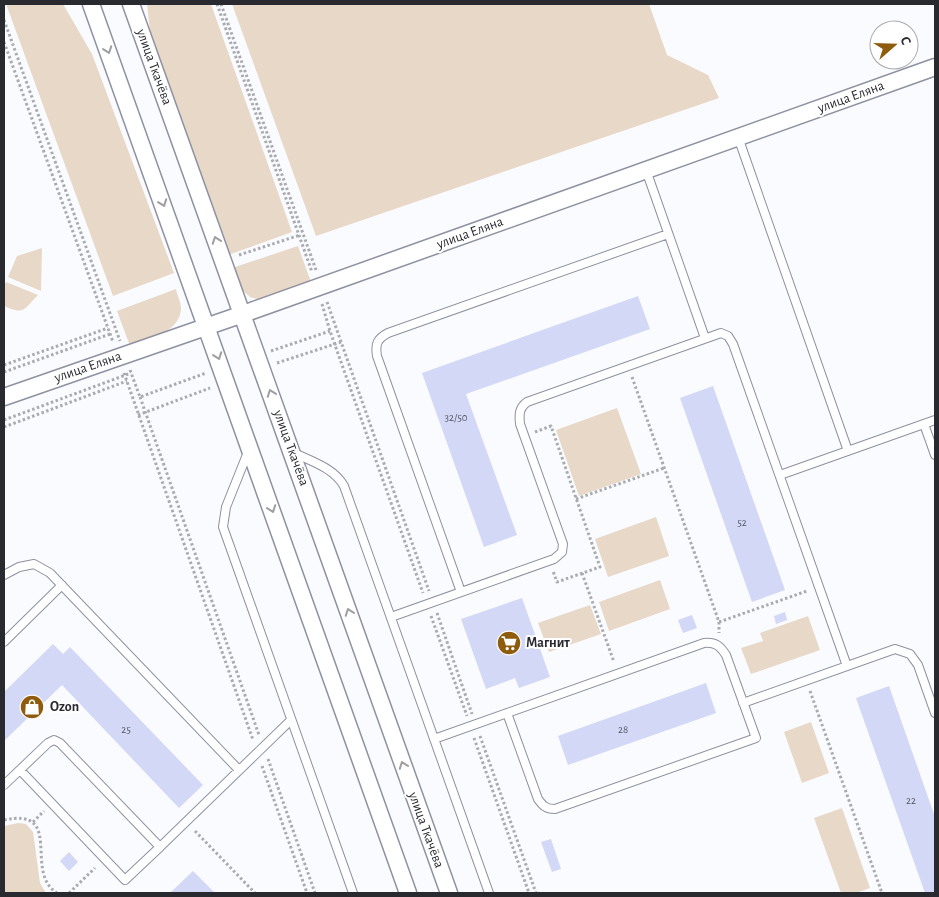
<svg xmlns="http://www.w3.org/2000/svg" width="939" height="897" font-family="'Alegreya Sans',sans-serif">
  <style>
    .green { fill: #e7d8c8 }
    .building { fill: #d2d8f5 }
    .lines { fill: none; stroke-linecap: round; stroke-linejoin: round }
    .lane-casing { stroke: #8e91a1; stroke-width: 10 }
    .street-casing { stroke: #8e91a1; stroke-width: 19 }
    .path { stroke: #aaabaf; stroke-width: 3; stroke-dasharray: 2.5 2.5; stroke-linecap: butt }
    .lane { stroke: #fff; stroke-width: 8 }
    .street { stroke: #fff; stroke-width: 16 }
    .oneway { stroke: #9f9fa2 }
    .labels { text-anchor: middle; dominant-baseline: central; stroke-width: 4; stroke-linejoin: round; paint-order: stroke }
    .number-label { font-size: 11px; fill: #535661 }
    .street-label { font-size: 14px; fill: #292a30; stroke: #fff }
    .poi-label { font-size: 14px; font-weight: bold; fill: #292a30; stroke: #fff; text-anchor: start }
  </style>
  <rect width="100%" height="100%" fill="#fafbfe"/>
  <path class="green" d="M6,4H63L92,54L174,273L113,296Z
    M147,4H211L292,232L228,255L150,32Z
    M232,4H649L667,55L708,75L719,98L316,236Z
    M298,246L311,282L261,300L257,299L250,297L241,289L232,268Z
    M42,248L41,291L8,277L17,256Z
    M6,282L38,295C23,310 25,315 4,306V287Z
    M176,289C177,295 181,302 181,308C181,332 148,339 130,346L117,311Z
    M617,408L641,474L579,496L556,430Z
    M656,517L669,556L608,577L595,539Z
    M660,580L670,609L609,631L599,602Z
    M590,605L601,634L549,652L538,623Z
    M808,616L820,650L751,674L741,648L763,641L760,633Z
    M811,722L829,773L802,783L784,732Z
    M842,808L870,888L856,893H841L814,818Z
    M18,823L26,824L33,832L40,883L46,893H4V826Z"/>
  <path class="building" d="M638,296L650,329L466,394L517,535L484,547L422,373Z
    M713,386L785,590L752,602L680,398Z
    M522,598L550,677L519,688L515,678L486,689L461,619Z
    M785,612L787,620L776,624L774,616Z
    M692,615L697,628L683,633L678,620Z
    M53,644L63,654L70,647L203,785L179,808L62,685L4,741V692Z
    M706,683L716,713L568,765L558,736Z
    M889,686L935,817V893H925L856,698Z
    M551,839L561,869L552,872L541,842Z
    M69,852L78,862L69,871L60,861Z
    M193,871L215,893H170Z"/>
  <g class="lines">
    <g class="lane-casing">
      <path id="lane" d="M738,137L848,451
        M646,170L705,338
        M924,424L935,455
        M248,452L226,507L223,527L353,893
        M292,452C311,461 334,468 344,486L489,893
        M780,475L935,420
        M4,575L19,567L34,564L50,573L239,770
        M461,592L377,356C375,344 377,339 388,333L668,234
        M391,617L554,559L562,552L563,544L520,424C519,414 519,408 527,402L721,333L728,336L733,344L847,666
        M4,642L62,585
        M743,703L895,649L910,654L918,665L935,713
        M434,739L704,643C716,642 720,646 726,655L756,738L555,809C546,809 543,806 538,799L507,713
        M20,770L125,880L160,847
        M4,785L48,743L54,740L60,743L160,847L291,720"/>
    </g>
    <g class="street-casing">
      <path id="street" d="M91,4L408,893
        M131,4L449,893
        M4,397L243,314L935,67"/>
    </g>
    <path class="path" d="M217,4L312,272
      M221,4L316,270
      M4,20L120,341
      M4,42L113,342
      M239,255L300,235
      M327,302L429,591
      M322,304L330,331L423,593
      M271,351L330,331
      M277,363L341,342
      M4,365L108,328
      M130,370L140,397L206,373
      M4,372L110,334
      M124,373L253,740
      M632,377L719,622V633
      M140,397L259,735
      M138,415L210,388
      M4,420L131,373
      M4,427L127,381
      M535,432L551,426L600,567L557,582L553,571
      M576,499L664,468
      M582,573L614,662
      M437,613L472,714
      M431,616L467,716
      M719,622L807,591
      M810,691L882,893
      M480,736L536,893
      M474,738L529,893
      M268,759L315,893
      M262,766L307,893
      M4,820C65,807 23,872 57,893
      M33,822L44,811
      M195,831L255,893
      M69,893L95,868"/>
    <use href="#lane" class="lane"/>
    <use href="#street" class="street"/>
  </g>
  <defs><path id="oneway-chevron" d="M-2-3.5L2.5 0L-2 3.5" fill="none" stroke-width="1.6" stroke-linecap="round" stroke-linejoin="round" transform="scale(1.25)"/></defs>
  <g class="oneway">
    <use href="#oneway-chevron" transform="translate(108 50) rotate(70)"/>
    <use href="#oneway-chevron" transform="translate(163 203) rotate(70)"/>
    <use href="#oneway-chevron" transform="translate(216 240) rotate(-110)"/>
    <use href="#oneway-chevron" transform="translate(218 356) rotate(70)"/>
    <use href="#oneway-chevron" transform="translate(271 393) rotate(-110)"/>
    <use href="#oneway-chevron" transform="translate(272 509) rotate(70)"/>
    <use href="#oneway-chevron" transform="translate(349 612) rotate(-110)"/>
    <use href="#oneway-chevron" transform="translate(403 765) rotate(-110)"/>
  </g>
  <defs>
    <g id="supermarket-disc" transform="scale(1.25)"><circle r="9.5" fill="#8f5b0c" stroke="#fff"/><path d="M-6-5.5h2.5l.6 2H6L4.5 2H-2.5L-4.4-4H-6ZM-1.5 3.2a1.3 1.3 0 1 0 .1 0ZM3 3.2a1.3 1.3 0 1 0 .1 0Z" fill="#fff"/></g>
    <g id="shop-disc" transform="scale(1.25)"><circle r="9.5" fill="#8f5b0c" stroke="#fff"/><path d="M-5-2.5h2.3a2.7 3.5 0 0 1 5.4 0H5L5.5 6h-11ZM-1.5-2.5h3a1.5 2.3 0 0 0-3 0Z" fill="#fff"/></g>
  </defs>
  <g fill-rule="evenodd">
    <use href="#supermarket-disc" x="509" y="643"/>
    <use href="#shop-disc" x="32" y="707"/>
  </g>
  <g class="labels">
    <g class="number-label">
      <text x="456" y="417">32/50</text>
      <text x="742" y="522">52</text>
      <text x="126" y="729">25</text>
      <text x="623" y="729">28</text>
      <text x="911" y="800">22</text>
    </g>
    <g class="street-label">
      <text transform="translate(154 67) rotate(70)">улица Ткачёва</text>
      <text transform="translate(851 97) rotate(-20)">улица Еляна</text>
      <text transform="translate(470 233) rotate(-20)">улица Еляна</text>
      <text transform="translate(88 367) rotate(-19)">улица Еляна</text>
      <text transform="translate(291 448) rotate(70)">улица Ткачёва</text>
      <text transform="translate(426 830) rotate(70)">улица Ткачёва</text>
    </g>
    <g class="poi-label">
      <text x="526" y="643">Магнит</text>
      <text x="50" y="707">Ozon</text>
    </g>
  </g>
  <rect width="939" height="897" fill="none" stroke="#292a30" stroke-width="10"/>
  <g transform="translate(894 45) rotate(70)"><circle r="24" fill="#ffffff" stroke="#a9aaac"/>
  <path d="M0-4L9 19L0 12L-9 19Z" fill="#8f5b0c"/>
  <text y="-8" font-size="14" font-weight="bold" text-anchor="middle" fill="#292a30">С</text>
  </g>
</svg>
